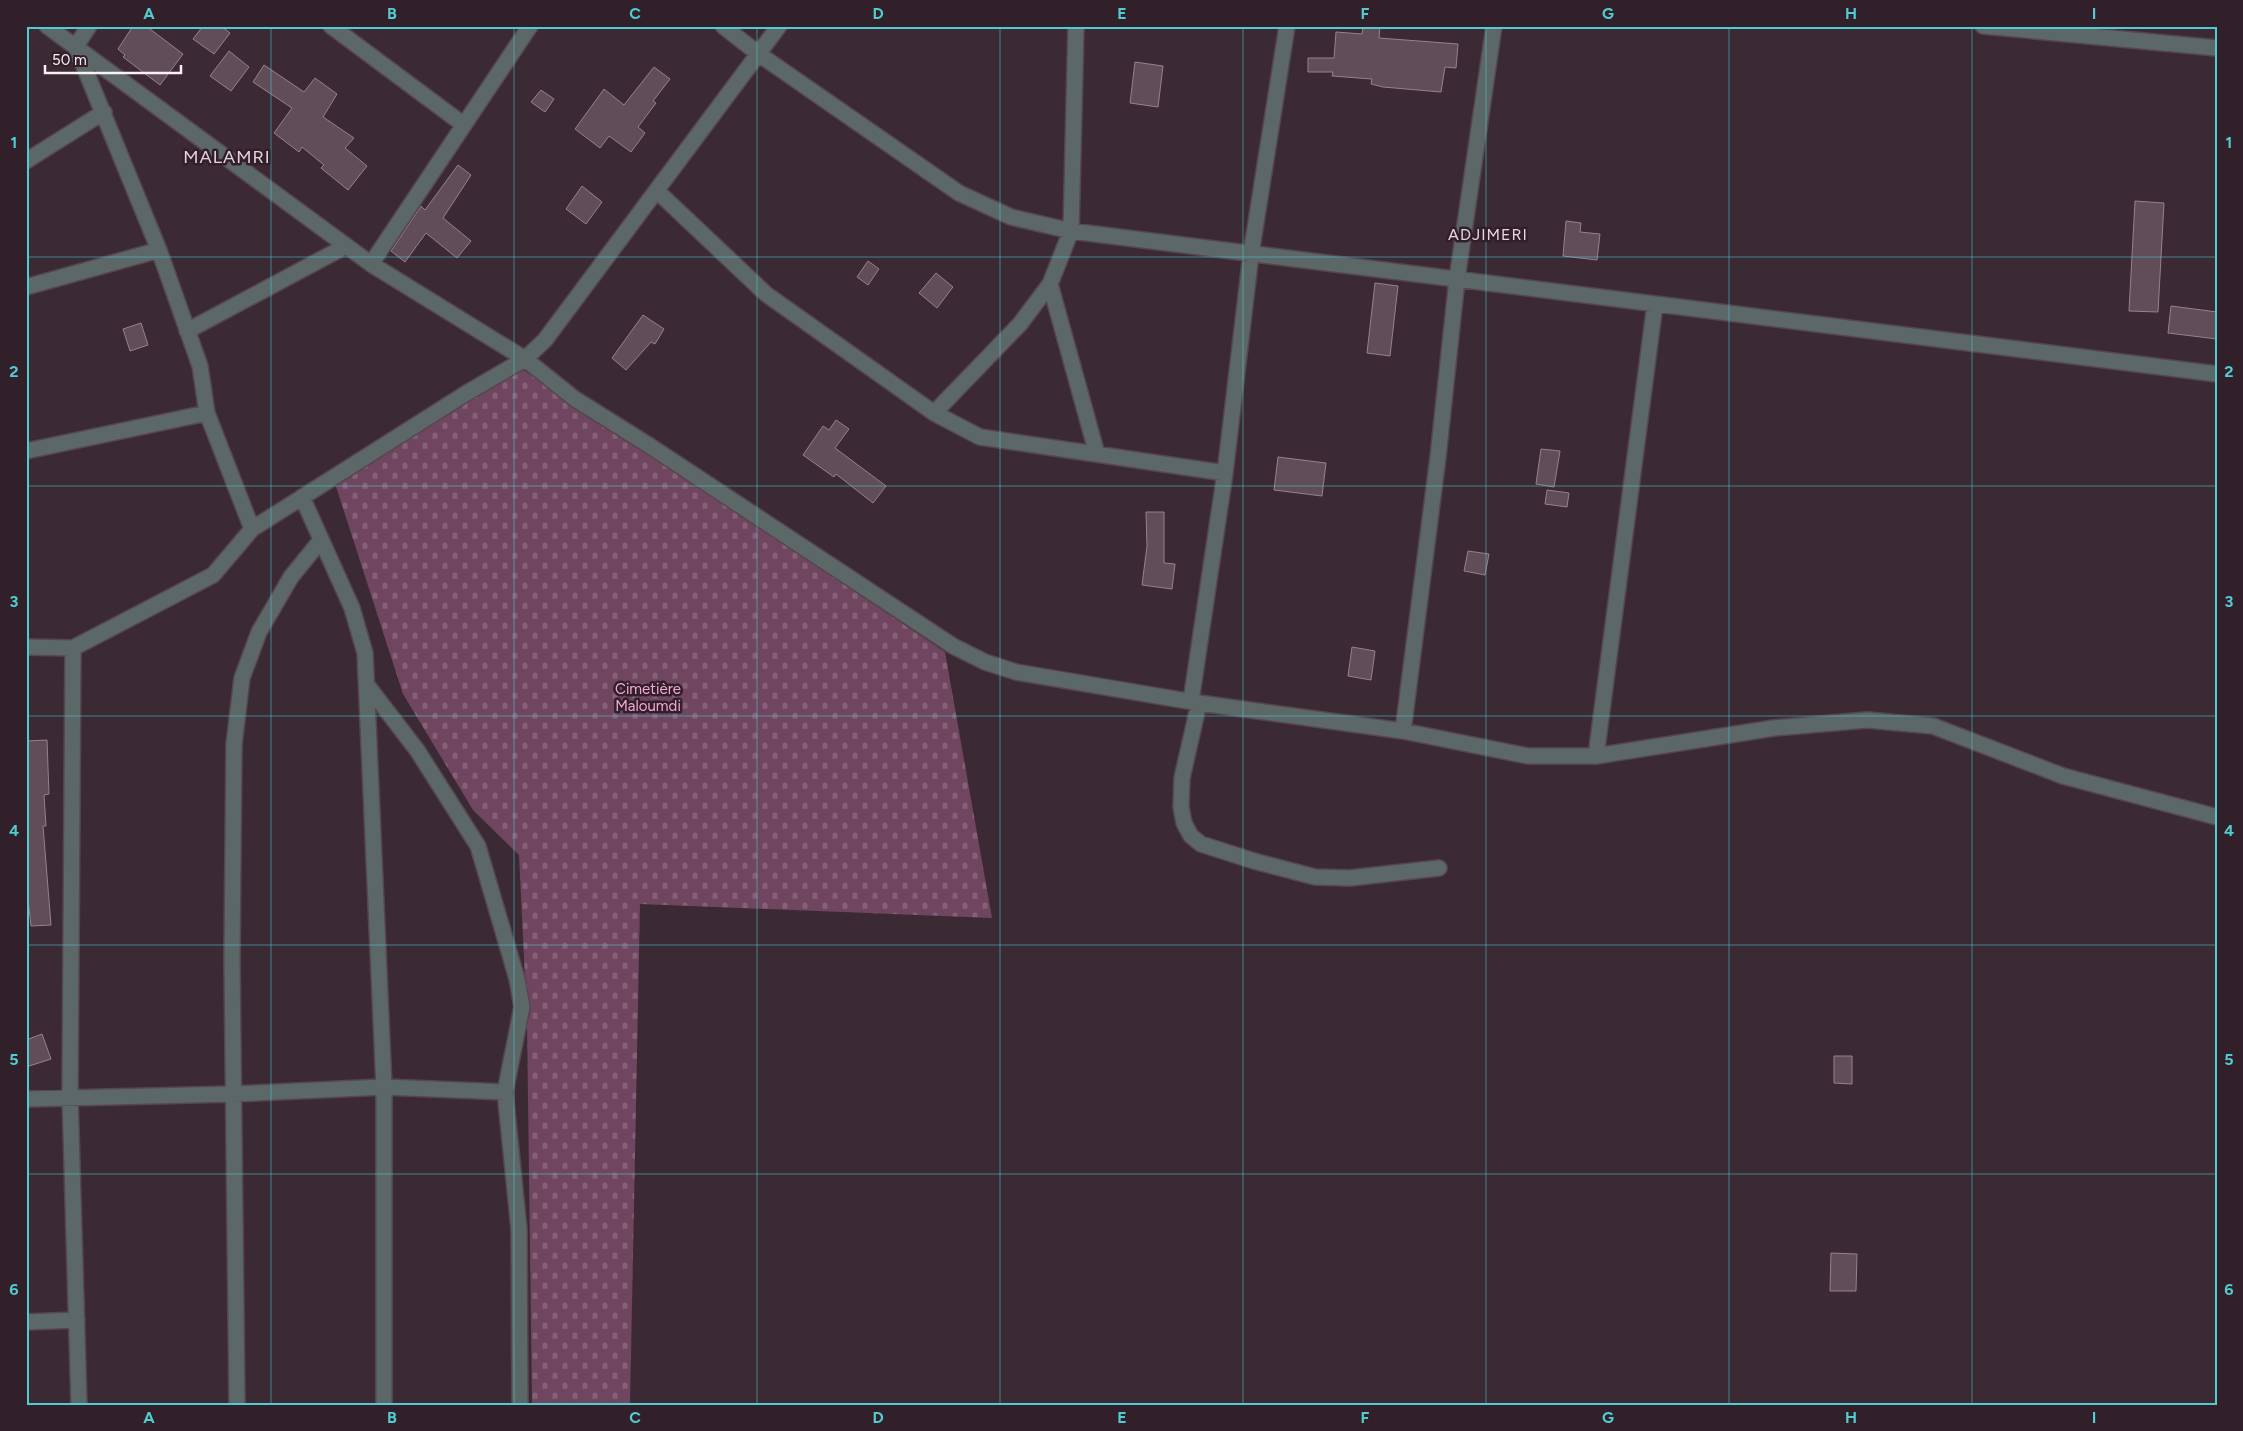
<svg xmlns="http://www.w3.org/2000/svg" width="2243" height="1431" font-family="Figtree,sans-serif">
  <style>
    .cemetery { fill: url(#cemetery-stones) }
    .building { fill: #604d58; stroke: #96818d }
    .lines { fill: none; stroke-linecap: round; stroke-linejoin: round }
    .minor-casing { stroke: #56464f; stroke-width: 18 }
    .minor { stroke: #5c6768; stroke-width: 15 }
    .grid { fill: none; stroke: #51ccd1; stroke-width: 1; stroke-opacity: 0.55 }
    .labels { text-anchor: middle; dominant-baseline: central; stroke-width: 5; stroke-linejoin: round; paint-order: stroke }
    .park-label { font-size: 15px; fill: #f7a7d8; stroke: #31202a }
    .neighbourhood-label { font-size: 16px; letter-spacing: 1px; fill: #e9d3e0; stroke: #31202a }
    .quarter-label { font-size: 18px; letter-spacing: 1px; fill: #e9d3e0; stroke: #31202a }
    .neatline { fill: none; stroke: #51ccd1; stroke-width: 2 }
    .grid-label { font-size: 16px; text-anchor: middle; font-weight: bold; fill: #51ccd1 }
  </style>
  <defs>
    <pattern id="cemetery-stones" width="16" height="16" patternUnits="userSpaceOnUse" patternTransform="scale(1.25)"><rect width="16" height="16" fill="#704560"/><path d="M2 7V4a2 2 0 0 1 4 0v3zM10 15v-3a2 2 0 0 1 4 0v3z" fill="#856077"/></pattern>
  </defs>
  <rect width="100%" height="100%" fill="#3b2a34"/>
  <path class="cemetery" d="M522,369L945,652L992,918L640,904L630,1405H532L527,1019L519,855L473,810L403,694L331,471Z"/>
  <path class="building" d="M133,26H146L183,54L160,85L123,57L125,55L118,49Z
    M203,26H221L230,33L214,54L193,39Z
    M1363,26H1380L1379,38L1458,44L1456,68L1445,67L1441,92L1383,87L1371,84L1372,79L1332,76L1333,72H1308V58H1334L1336,32L1362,34Z
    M229,51L249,67L231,91L210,76Z
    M1135,62L1163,66L1158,107L1130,103Z
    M264,65L304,92L315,78L337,94L323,117L354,138L345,148L367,166L348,190L321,168L324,165L302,147L299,152L274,133L292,108L253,82Z
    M654,67L670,79L653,101L656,103L638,127L645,133L631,152L609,136L600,148L575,129L604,89L624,105Z
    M541,90L554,99L545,112L531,102Z
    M458,165L471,175L443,218L471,241L457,258L426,233L405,262L391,251L421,206L425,210Z
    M582,186L602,202L586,224L566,209Z
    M2135,201L2164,203L2158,312L2129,311Z
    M1566,221L1581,223L1580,232L1600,234L1597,260L1563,256Z
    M868,261L879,269L868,285L857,277Z
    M936,273L953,287L937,308L919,293Z
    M1375,283L1398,286L1390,356L1367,353Z
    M2171,306L2217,312V339L2168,333Z
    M643,315L664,329L655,344L651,342L626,370L612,358Z
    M141,323L148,345L130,351L123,329Z
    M836,420L849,429L835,448L886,486L873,503L836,474L834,477L803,455L823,426L829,430Z
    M1541,449L1560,451L1554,487L1536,484Z
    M1278,457L1326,463L1322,496L1274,490Z
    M1547,490L1569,493L1567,507L1545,504Z
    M1146,512H1164V563L1175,564L1172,589L1142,585L1147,546Z
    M1468,551L1489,554L1485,575L1464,571Z
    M1352,647L1375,651L1371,680L1348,676Z
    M47,740L49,794L44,795L46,826H43L51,925L31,926L26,881V741Z
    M42,1034L51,1059L26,1067V1040Z
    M1834,1056H1852V1084L1834,1083Z
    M1831,1253L1857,1254L1856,1291H1830Z"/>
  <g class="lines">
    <g class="minor-casing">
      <path id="minor" d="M47,26L371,264L525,359L575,399L650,446L953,646L985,662L1016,672L1199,703L1403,731L1528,756H1596L1774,728L1867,720L1933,726L2063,776L2217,817
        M331,26L464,125
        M723,26L760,55L959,193L1011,217L1071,231L2217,374
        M1983,26L2217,48
        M76,46L89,26
        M76,47L159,250L200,366L207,413L252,529
        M26,161L104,112
        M657,191L766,294L934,413L980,437L1225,473
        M371,264L530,26
        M1050,284L1097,454
        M26,287L159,250
        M187,331L346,246
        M934,413L1020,324L1050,284L1071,231L1076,26
        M26,451L207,413
        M302,497L352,608L365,653L384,1087V1405
        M26,647L73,648L213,575L252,529L465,394L525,359L545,340L779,26
        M73,648L70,1096L79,1405
        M367,685L417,750L478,846L517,979L522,1007L505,1092L519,1229L520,1405
        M1191,701L1225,473L1251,254L1287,26
        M1199,703L1182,778L1181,807L1184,823L1191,836L1201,844L1254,861L1315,877L1350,878L1439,868
        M1403,731L1438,457L1457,279L1494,26
        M1596,756L1655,304
        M26,1099L233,1094L384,1087L505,1092
        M26,1322L77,1320
        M237,1405L232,960L234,744L242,678L259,632L291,577L321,540"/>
    </g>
    <use href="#minor" class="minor"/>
  </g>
  <path class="grid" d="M271,26V1405M514,26V1405M757,26V1405M1000,26V1405M1243,26V1405M1486,26V1405M1729,26V1405M1972,26V1405M26,257H2217M26,486H2217M26,716H2217M26,945H2217M26,1174H2217"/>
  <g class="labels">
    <g class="park-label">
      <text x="648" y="689">Cimetière<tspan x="648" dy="17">Maloumdi</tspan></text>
    </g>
    <g class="neighbourhood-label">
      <text x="1488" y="234">ADJIMERI</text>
    </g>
    <g class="quarter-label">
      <text x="227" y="157">MALAMRI</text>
    </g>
  </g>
  <rect width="2243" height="1431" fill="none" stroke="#31202a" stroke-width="55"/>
  <path d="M45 65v8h136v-8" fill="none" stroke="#fbf0f6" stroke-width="2.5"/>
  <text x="52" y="65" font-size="15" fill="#fbf0f6" stroke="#31202a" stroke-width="4" paint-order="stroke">50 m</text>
  <rect x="28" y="28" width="2188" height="1376" class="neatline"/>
  <g class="grid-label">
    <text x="149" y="19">A</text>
    <text x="392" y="19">B</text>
    <text x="635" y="19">C</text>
    <text x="878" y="19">D</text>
    <text x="1122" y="19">E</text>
    <text x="1365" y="19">F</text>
    <text x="1608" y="19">G</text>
    <text x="1851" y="19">H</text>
    <text x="2094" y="19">I</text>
    <text x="14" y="148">1</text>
    <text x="2229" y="148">1</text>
    <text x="14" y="377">2</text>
    <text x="2229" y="377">2</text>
    <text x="14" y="607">3</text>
    <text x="2229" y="607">3</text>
    <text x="14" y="836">4</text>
    <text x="2229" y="836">4</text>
    <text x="14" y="1065">5</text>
    <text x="2229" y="1065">5</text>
    <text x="14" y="1295">6</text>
    <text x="2229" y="1295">6</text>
    <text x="149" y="1423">A</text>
    <text x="392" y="1423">B</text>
    <text x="635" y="1423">C</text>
    <text x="878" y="1423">D</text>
    <text x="1122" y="1423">E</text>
    <text x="1365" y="1423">F</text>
    <text x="1608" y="1423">G</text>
    <text x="1851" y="1423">H</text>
    <text x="2094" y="1423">I</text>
  </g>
</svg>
